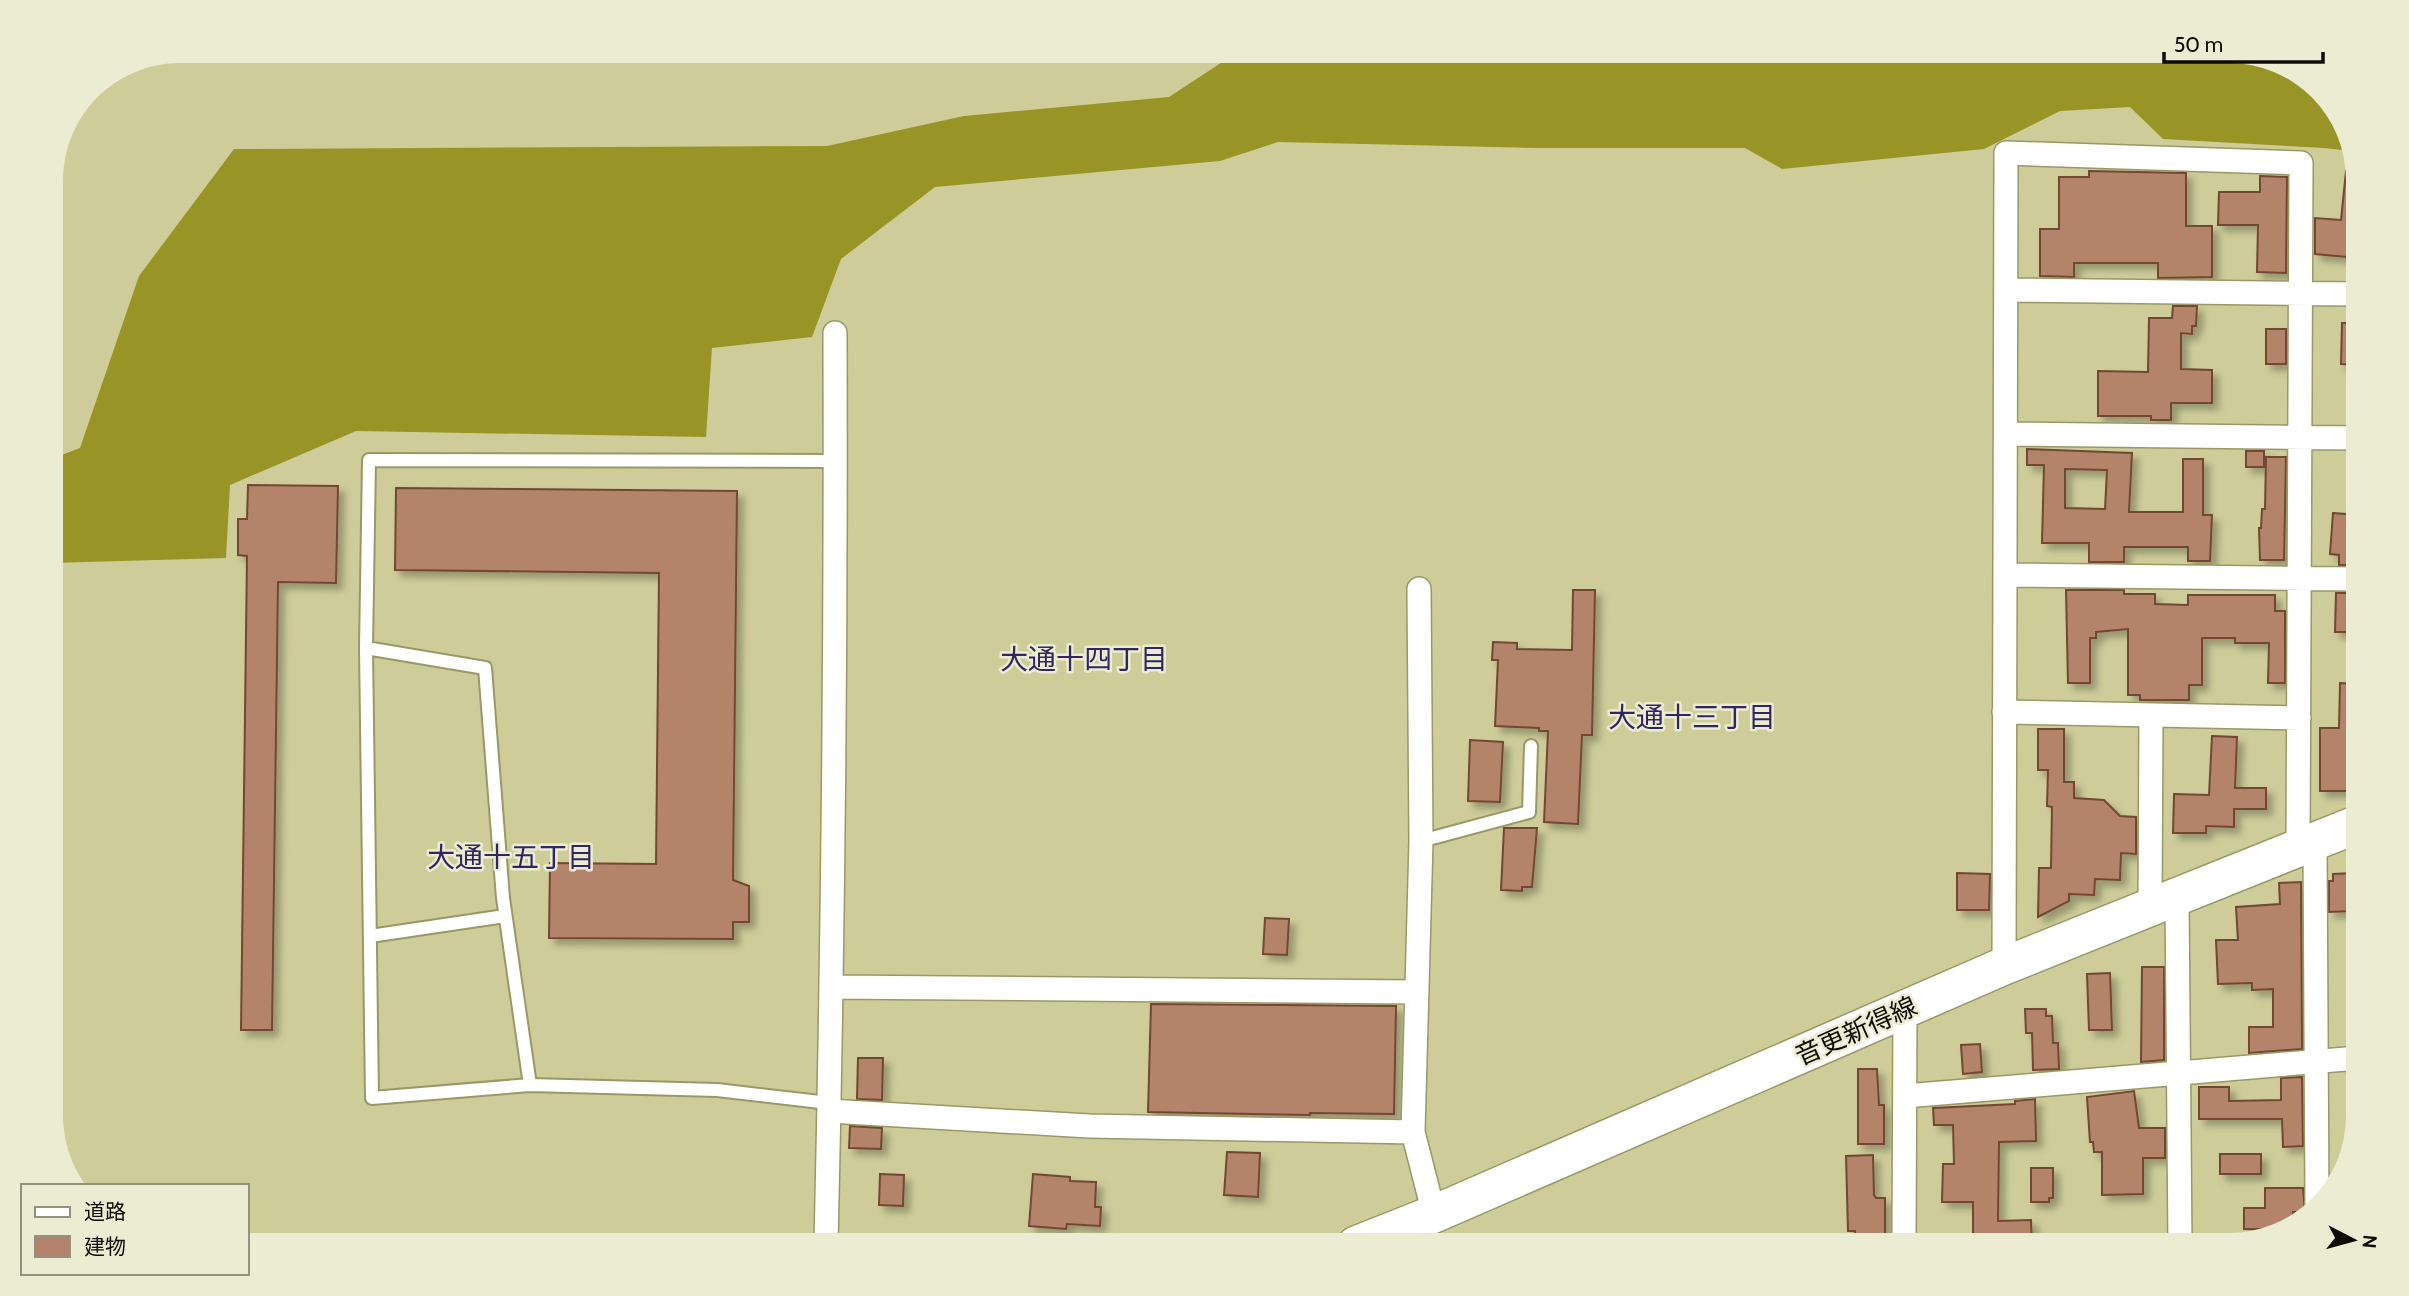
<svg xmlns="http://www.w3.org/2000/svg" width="2409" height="1296" font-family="Cabin,'Noto Sans JP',sans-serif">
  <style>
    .forest { fill: #989425 }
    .building { fill: #b3836b; stroke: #734731; stroke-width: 2; fill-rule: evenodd; filter: url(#shadow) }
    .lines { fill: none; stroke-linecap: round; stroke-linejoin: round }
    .service-casing { stroke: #999866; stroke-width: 16 }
    .minor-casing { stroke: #999866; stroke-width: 26 }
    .primary-casing { stroke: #999866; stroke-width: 40 }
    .service { stroke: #fff; stroke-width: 12 }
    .minor { stroke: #fff; stroke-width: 23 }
    .primary { stroke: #fff; stroke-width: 37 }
    .labels { text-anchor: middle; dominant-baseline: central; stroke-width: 5; stroke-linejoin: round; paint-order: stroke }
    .street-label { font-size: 26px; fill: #0d0c00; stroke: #ececd2 }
    .neighbourhood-label { font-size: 28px; fill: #312661; stroke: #ececd2 }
  </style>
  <defs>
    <filter id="shadow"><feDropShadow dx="6" dy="6" stdDeviation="3.5" flood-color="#0004"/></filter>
  </defs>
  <rect width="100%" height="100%" fill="#cecd99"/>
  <path class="forest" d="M1429,51H2229L2287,64L2337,109L2351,151L2324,148L2163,139L2130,107L2060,111L1984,149L1782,169L1745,148H1538L1278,142L1220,161L935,187L841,259L812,337L712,348L706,437L356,431L230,485L226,558L51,563V459L80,448L139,276L234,149L827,146L964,116L1169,97L1233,55L1428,54Z"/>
  <path class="building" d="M2089,171L2186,173V226H2212V277L2158,278V263H2074V277L2040,276V229H2059V177H2089Z
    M2346,171L2358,172V258L2315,254V218L2341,220Z
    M2260,176L2287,177L2286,273L2257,272L2258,225H2218L2219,192H2260Z
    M2173,306H2197L2196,326H2192V334L2181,333V369L2212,370V403H2171V420H2151V416H2098V371L2148,372L2149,318H2172Z
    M2342,323H2358V365L2341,364Z
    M2266,329H2286V364H2266Z
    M2027,449L2132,453L2129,512H2183V459H2203V515H2212L2210,561H2188V547H2124V562H2089V543H2042L2044,465H2027ZM2065,469L2107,470L2105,509L2065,508Z
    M2246,451H2264V467H2246Z
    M2266,457H2286L2284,560H2260L2259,528H2261L2262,509H2265Z
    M248,485L338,486L336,583L278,582L272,1030H241L247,556L238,555V519H247Z
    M396,488L737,491L733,880L749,886V922H733V939L549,938L550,863L656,864L659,573L395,570Z
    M2333,513L2358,515V565H2339V555L2330,554Z
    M1573,590H1595L1592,735H1582L1578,824L1544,822L1548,731H1539V728L1495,726L1498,660H1492L1493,642L1517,643V649L1572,650Z
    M2066,590H2124V594H2155V604L2188,605V595H2275V611H2285V683H2268L2269,643H2235V638H2202V685H2189V700H2140V695H2128V629L2096,632V638H2090V683H2068Z
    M2336,593H2358V632H2335Z
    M2340,683L2358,684V791H2320V728H2339Z
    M2038,729H2064V782H2074V798L2104,800L2120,816L2136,817V854L2121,853L2120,880L2095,879L2094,895L2069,894V901L2038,917L2039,868H2051L2052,807L2047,806L2048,770H2038Z
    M2212,736L2237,737L2235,788H2266V809H2234V827L2206,826V833H2173L2174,794L2209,795Z
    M1470,740L1503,742L1500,802L1468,801Z
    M1504,828H1537L1532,887H1522V891L1501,890Z
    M1957,873L1990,874L1989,910H1957Z
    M2353,873L2354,878L2358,877V906H2350L2351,911L2329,912V881H2333V874Z
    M2301,882L2302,1049L2249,1053V1027H2273V989L2252,990V983L2218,984L2216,940H2238L2236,907L2280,904L2279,883Z
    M1265,918L1289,919L1287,955L1263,954Z
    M2142,967H2164V1060L2141,1062Z
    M2110,973L2112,1030H2089L2087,974Z
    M1151,1004L1396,1006L1394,1114L1310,1113V1115L1148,1112Z
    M2025,1009H2046V1016H2052L2053,1043H2058L2059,1069L2033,1070L2032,1033H2026Z
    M1980,1044L1982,1072L1963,1074L1961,1045Z
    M858,1058H883L882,1100L857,1099Z
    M1858,1069H1877L1879,1105H1884V1144H1858Z
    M2302,1077L2303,1146L2283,1147L2282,1119H2199V1087H2229V1101L2281,1100V1078Z
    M2134,1091L2139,1128H2165V1158H2143V1194L2102,1195V1152H2094L2093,1142H2090L2087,1097Z
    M2035,1099L2036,1141L1999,1142L1998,1221L2031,1220L2032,1245H1973V1202H1942L1943,1164H1954L1953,1125H1934L1933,1108L2015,1104V1101Z
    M850,1126L882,1128L881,1149L849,1148Z
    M1227,1152L1260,1153L1258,1197L1224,1195Z
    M2220,1154H2261V1174H2220Z
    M1873,1155L1874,1195L1876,1198H1885V1245H1855V1231H1848L1846,1156Z
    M2031,1168H2053V1198H2049V1202H2031Z
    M880,1174L904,1175L903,1206L879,1205Z
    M1033,1174L1070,1177V1181L1096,1182L1095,1207H1101L1100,1226L1067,1224L1066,1229L1029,1226Z
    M2265,1188H2303L2305,1212H2293V1226L2283,1229H2244V1208H2265Z"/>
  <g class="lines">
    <g class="service-casing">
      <path id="service" d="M366,648L485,668L503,898L530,1085
        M1421,841L1529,812L1531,746
        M370,936L505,916
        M829,1103L717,1090L530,1085L372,1098L366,648L369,460L835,461"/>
    </g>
    <g class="minor-casing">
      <path id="minor" d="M2006,290L2358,294
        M2006,434L2358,438
        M2005,575L2358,579
        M1419,589L1421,841L1413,1132L1434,1214
        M2004,712L2299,718
        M2315,843L2317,1205
        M2177,898L2180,1245
        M2150,907L2151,715
        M2004,966L2006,153L2301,163L2298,849
        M832,987L1417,992
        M1905,1096L2358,1058
        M829,1111L1089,1126L1413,1132
        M826,1245C833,941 836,637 835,333
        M1904,1245L1905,1009"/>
    </g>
    <g class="primary-casing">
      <path id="primary" d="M1356,1245L1434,1214L2004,966L2358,824"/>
    </g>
    <use href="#service" class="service"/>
    <use href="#minor" class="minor"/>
    <use href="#primary" class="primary"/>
  </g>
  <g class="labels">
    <g class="street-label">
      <text transform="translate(1856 1031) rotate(-24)">音更新得線</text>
    </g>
    <g class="neighbourhood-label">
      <text x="1084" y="659">大通十四丁目</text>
      <text x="1692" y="717">大通十三丁目</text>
      <text x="511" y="857">大通十五丁目</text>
    </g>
  </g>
  <path d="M0 0H2409V1296H0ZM180 63H2229A117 117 0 0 1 2346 180V1116A117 117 0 0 1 2229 1233H180A117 117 0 0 1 63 1116V180A117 117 0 0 1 180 63Z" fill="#ececd2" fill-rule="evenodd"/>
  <rect x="21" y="1184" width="228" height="91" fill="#ececd2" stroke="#93927e" stroke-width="2"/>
  <rect x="35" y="1207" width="35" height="10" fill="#ffffff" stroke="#93927e" stroke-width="2"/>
  <text x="84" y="1219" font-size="21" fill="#0d0c00">道路</text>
  <rect x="35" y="1236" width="35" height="21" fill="#b3836b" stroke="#93927e" stroke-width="2"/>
  <text x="84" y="1254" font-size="21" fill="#0d0c00">建物</text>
  <g transform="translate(2353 1240) rotate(96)" stroke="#ececd2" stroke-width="5" paint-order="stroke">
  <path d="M0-5L12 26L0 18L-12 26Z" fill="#0d0c00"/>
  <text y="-10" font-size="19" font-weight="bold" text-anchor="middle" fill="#0d0c00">N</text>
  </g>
  <path d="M2164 52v10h159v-10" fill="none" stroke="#0d0c00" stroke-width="3.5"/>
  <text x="2174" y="52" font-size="21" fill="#0d0c00" stroke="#ececd2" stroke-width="5" paint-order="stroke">50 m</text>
</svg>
